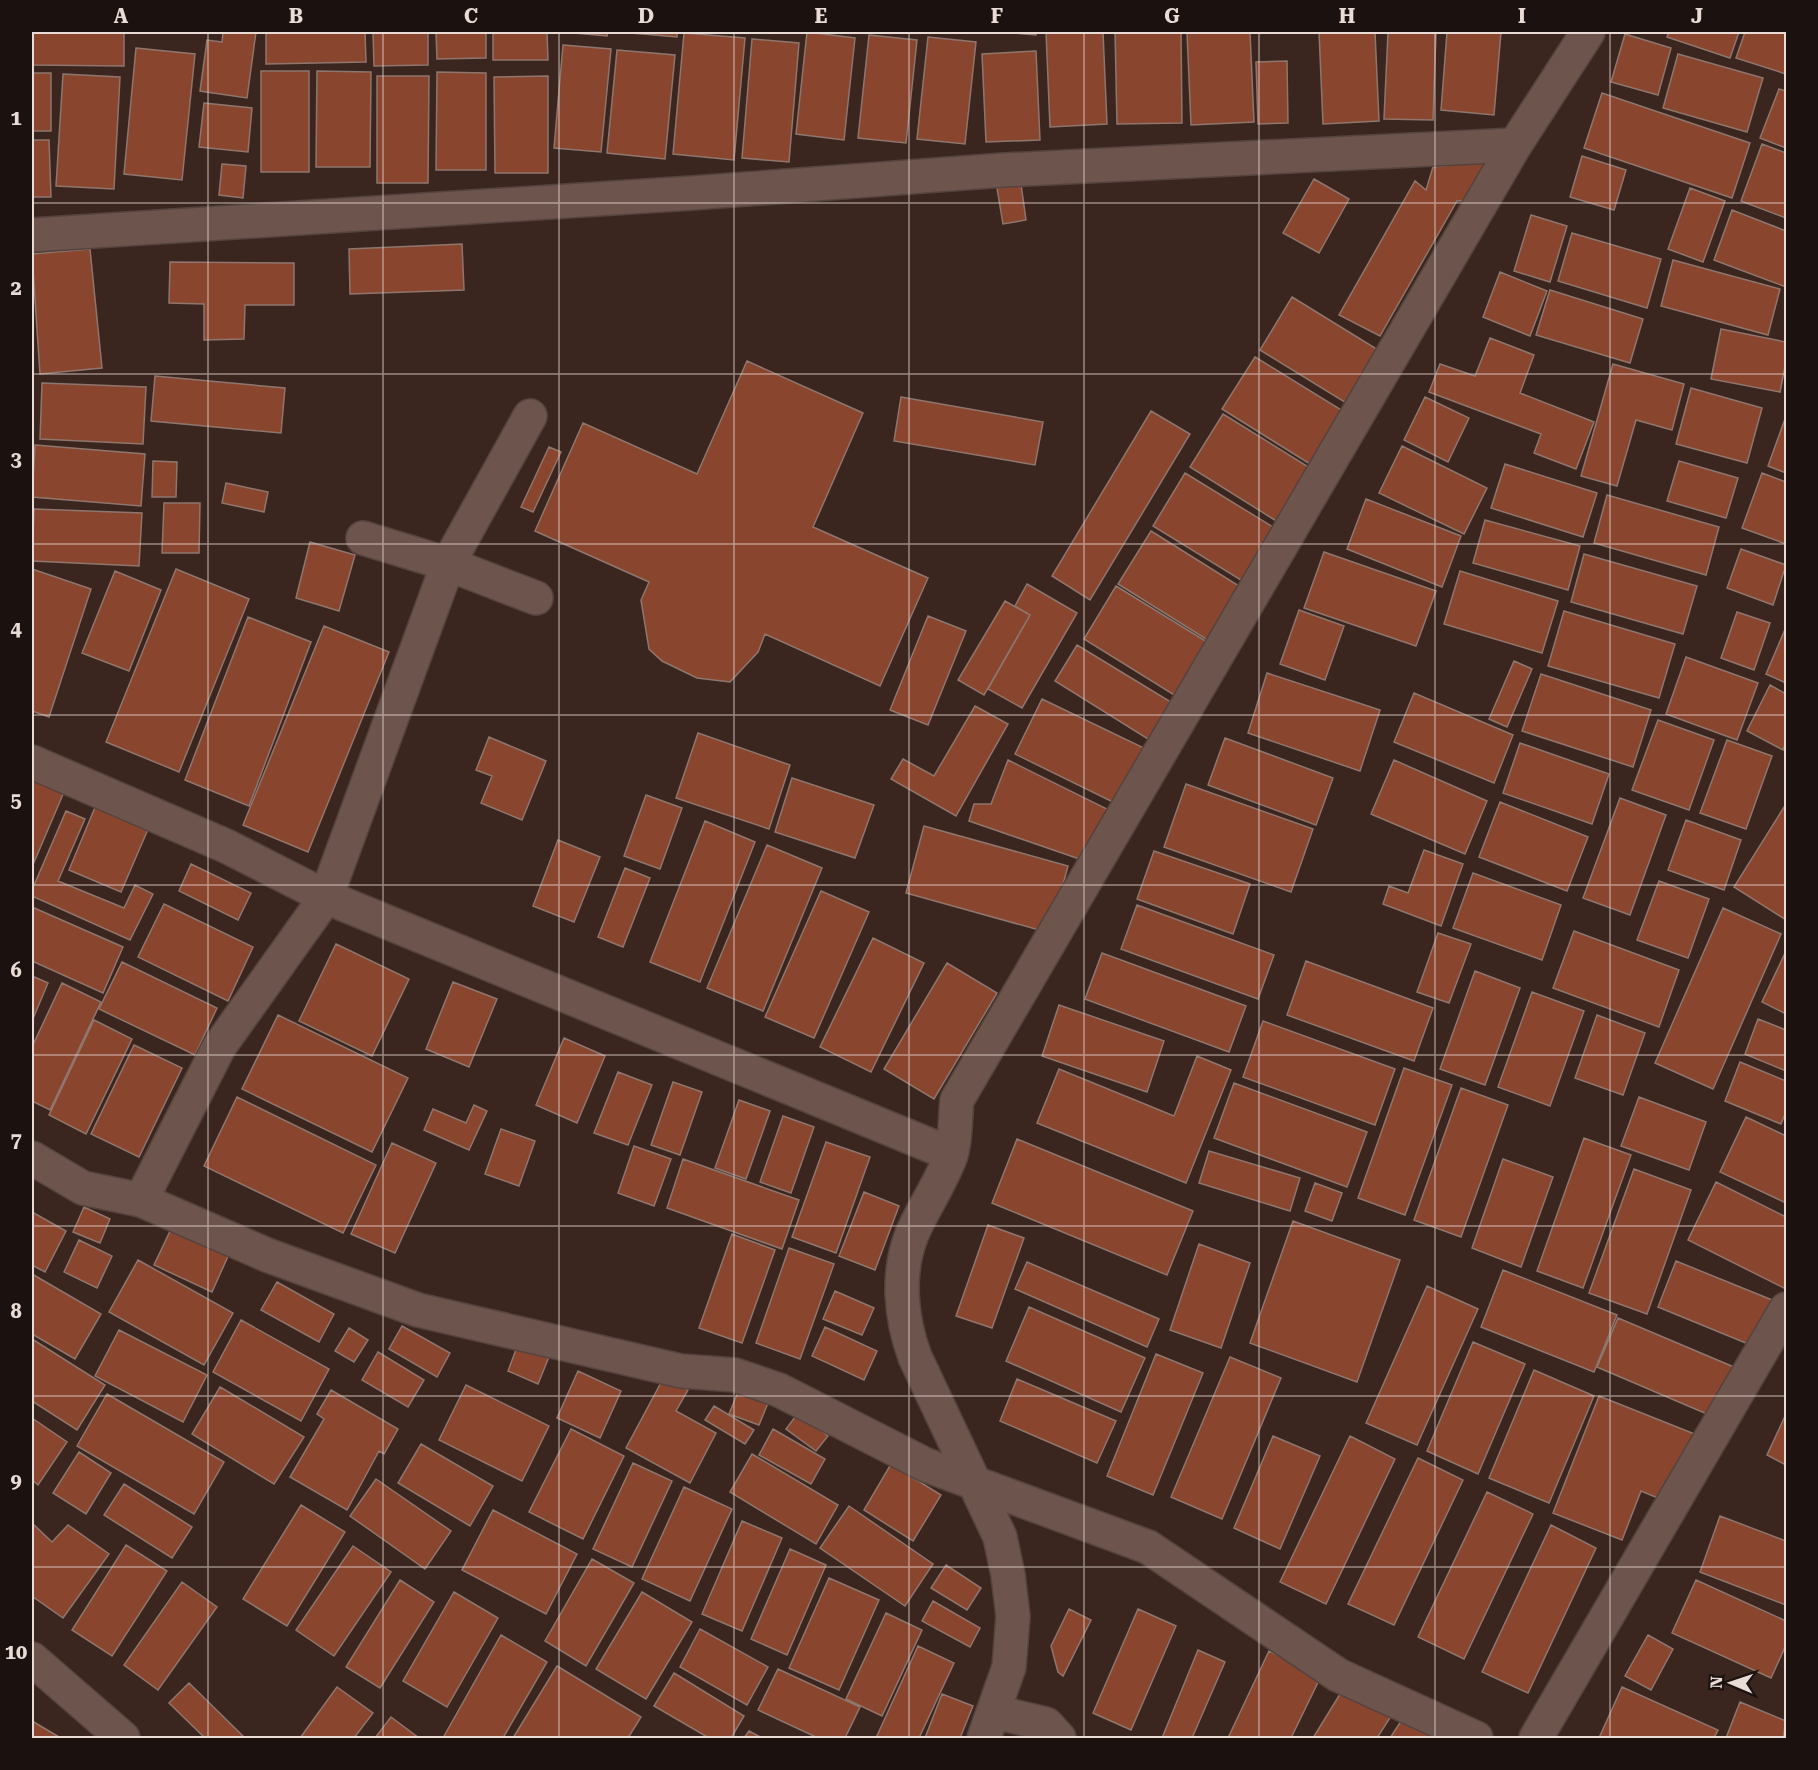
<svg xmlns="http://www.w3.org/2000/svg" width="1818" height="1770" font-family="'Roboto Serif',serif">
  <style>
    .building { fill: #8a452f; stroke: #8f766d; stroke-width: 1.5 }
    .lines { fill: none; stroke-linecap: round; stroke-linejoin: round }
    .minor-casing { stroke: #55433e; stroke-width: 36 }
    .minor { stroke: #6d544d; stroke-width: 33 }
    .grid { fill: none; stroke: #e9dbd6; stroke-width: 1.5; stroke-opacity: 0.55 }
    .neatline { fill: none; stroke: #e9dbd6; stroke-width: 2 }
    .grid-label { font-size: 20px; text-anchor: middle; font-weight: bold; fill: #e9dbd6 }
  </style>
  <rect width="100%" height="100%" fill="#3b261f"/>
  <path class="building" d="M32,32H124V66L32,65Z
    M223,32H256L247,98L200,91L207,40L222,42Z
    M266,32H365L366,62L266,64Z
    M373,32H428V65L374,66Z
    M436,32H486V58L437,59Z
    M493,32H547L548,60H493Z
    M563,32H608L607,36Z
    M619,32H677V37Z
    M807,32L855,38L844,140L796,134Z
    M1003,32H1036V35Z
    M1046,32H1103L1107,124L1050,127Z
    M1115,32H1181L1182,123L1117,124Z
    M1187,32H1250L1254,122L1191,125Z
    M1319,32H1375L1379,121L1323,124Z
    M1388,32H1436L1433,120L1384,119Z
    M1447,32H1501L1494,115L1441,110Z
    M1669,32H1739L1730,58L1667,37Z
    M1745,32H1786V74L1736,58Z
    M684,33L745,38L734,160L673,154Z
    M1625,34L1671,48L1658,95L1611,82Z
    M869,35L917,40L906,143L858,138Z
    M928,37L976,42L965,144L917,139Z
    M752,39L799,43L789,162L742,158Z
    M563,45L611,49L601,152L554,148Z
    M136,48L195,54L182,180L124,174Z
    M617,50L675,55L665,159L607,153Z
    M1036,51L1040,140L986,142L982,54Z
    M1678,54L1763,78L1747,132L1663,108Z
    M1287,61L1288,123L1258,124L1256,62Z
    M261,71H309V172H261Z
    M317,71L371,72L370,167H316Z
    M437,72L486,73V170H436Z
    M32,73H51V131H32Z
    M63,74L120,77L114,189L56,186Z
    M377,76H429L428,183H377Z
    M548,76V173H495L494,77Z
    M1779,89L1786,91V148L1760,138Z
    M1602,93L1750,143L1732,198L1584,148Z
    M204,103L252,108L248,152L199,147Z
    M32,140H49L51,197H32Z
    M1762,144L1786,153V218L1741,201Z
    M1582,156L1626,170L1614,210L1570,197Z
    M1493,160L1474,200L1457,201L1380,336L1339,315L1415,181L1426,190L1433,167Z
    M222,164L246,166L243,198L219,195Z
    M1314,179L1349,199L1319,253L1283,233Z
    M1021,184L1026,220L1003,224L997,188Z
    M1690,188L1725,201L1703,262L1668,249Z
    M1732,210L1786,231V287L1714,260Z
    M1531,215L1567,226L1550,282L1514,271Z
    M1572,233L1661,259L1647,308L1558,281Z
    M462,244L464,290L350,294L349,249Z
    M90,249L102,368L40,374L32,254Z
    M1673,260L1780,289L1768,335L1661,306Z
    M170,262L294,263V305H245L244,339L204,340V304L169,303Z
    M1500,272L1547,291L1530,336L1483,317Z
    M1550,290L1643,319L1630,363L1536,335Z
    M1292,297L1388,356L1356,409L1260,350Z
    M1721,329L1786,342V361L1780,392L1711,379Z
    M1490,338L1534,355L1520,393L1594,422L1576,469L1534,453L1541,434L1429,392L1440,364L1475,376Z
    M1255,357L1351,416L1318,469L1222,409Z
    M747,361L863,413L813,527L928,578L880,686L765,634L758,652L730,682L697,678L662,661L649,649L641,600L649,582L535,531L583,423L697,474Z
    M1613,364L1684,384L1672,430L1636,420L1617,486L1581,476Z
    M155,376L285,388L281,433L151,421Z
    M42,383L146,387L143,444L40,439Z
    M1691,388L1762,408L1747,463L1676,444Z
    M901,397L1043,422L1035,465L894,441Z
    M1425,397L1469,418L1448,462L1404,440Z
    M1151,411L1190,434L1090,600L1052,576Z
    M1223,414L1318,473L1286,527L1190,467Z
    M1786,416V473L1768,466Z
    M35,445L145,454L141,506L32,497Z
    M1402,446L1487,488L1464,534L1379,493Z
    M549,447L561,452L533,512L521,507Z
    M153,461L177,462L176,497H152Z
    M1679,461L1738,478L1726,518L1667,501Z
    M1505,464L1597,493L1583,537L1491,508Z
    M1185,473L1281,532L1249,585L1153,526Z
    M1762,473L1786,482V544L1742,528Z
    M226,483L268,492L264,512L222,503Z
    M1607,495L1719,527L1706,575L1594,543Z
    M1366,499L1461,536L1442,587L1347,549Z
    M164,503H200L199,553H162Z
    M34,509L142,513L139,566L32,561Z
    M1485,520L1580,546L1568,590L1473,563Z
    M1151,531L1247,591L1214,644L1118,584Z
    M310,542L355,555L339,611L296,598Z
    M1741,549L1786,565L1773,605L1727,588Z
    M1324,552L1436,591L1416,646L1304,608Z
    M1584,554L1697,586L1683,634L1571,602Z
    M32,569L91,589L49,717L32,711Z
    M176,569L249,599L179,772L106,742Z
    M115,571L161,590L129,671L82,653Z
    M1460,571L1558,601L1542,653L1444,624Z
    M1027,584L1077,613L1022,708L988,689L1030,615L1015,606Z
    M1116,586L1212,645L1179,698L1084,639Z
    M1005,601L1030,615L984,695L958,680Z
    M1299,610L1344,626L1325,680L1280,664Z
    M1564,611L1675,644L1659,698L1548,666Z
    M1737,612L1770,623L1754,670L1721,658Z
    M928,616L966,631L928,725L890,710Z
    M248,617L311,642L249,806L185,780Z
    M324,626L389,652L308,852L243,825Z
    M1786,627V683L1766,674Z
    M1077,645L1179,707L1156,744L1055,681Z
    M1686,657L1758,683L1737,740L1666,714Z
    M1514,661L1532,669L1507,727L1489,719Z
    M1267,673L1380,710L1360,771L1248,733Z
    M1541,674L1651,710L1633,767L1522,731Z
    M1770,685L1786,694V742L1783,750L1747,731Z
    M1414,693L1513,735L1494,783L1394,742Z
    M1042,699L1148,750L1121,806L1015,754Z
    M975,706L1008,724L956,816L891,779L903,759L934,776Z
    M1658,720L1714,740L1689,810L1632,790Z
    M698,733L790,765L769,829L676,798Z
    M489,737L546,761L522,820L481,803L492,776L476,770Z
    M1225,738L1333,778L1316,825L1208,785Z
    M1727,740L1772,756L1746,829L1700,813Z
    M1520,743L1609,774L1592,824L1503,793Z
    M1008,760L1121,816L1094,864L969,821L974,804H991Z
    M1394,760L1487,801L1465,854L1371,814Z
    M32,769L67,785L32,867Z
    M792,778L874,805L855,858L775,832Z
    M1186,784L1313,829L1291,892L1164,847Z
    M646,795L682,808L660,869L624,856Z
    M1620,798L1666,815L1630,915L1583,898Z
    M1500,802L1588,837L1567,891L1479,857Z
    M1786,804V920L1734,887Z
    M96,805L149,827L121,892L69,870Z
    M66,811L85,819L58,881L124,908L135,885L153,894L130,940L32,896V890Z
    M1686,820L1741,840L1724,890L1668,870Z
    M705,821L755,842L700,982L650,962Z
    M924,826L1068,866L1050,933L906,893Z
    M558,840L600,857L574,922L533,906Z
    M767,845L822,868L763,1011L707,988Z
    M1424,850L1463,864L1441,926L1383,904L1389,886L1408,893Z
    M1154,851L1250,884L1233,934L1137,899Z
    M191,864L251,893L238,920L179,891Z
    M625,868L650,878L623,947L598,937Z
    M1473,873L1561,905L1542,960L1453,928Z
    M1659,881L1709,899L1688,958L1637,940Z
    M821,891L869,912L814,1038L765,1017Z
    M164,904L253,947L228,1001L138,957Z
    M1137,905L1274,955L1258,999L1121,949Z
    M32,907L123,947L103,993L32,961Z
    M1723,908L1781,934L1713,1089L1655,1063Z
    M1574,931L1679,970L1659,1027L1553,988Z
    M1438,933L1471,944L1449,1003L1417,992Z
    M873,938L924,963L871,1072L820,1047Z
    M336,944L409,979L372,1056L299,1021Z
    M1786,951V1014L1762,1002Z
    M1102,953L1246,1006L1229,1052L1085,999Z
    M1306,961L1433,1008L1414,1061L1287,1015Z
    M122,962L217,1008L195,1055L99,1009Z
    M947,963L997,993L934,1099L884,1069Z
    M1475,971L1520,988L1485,1085L1440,1069Z
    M32,976L48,983L32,1021Z
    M453,982L497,999L469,1067L426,1049Z
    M62,983L101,1002L50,1110L32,1101V1047Z
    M1532,992L1584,1011L1550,1106L1498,1087Z
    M1059,1005L1164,1041L1147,1092L1042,1056Z
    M278,1015L408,1078L372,1152L242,1089Z
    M1597,1015L1645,1033L1623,1095L1575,1078Z
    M1758,1019L1786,1030V1071L1745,1054Z
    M94,1020L132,1039L86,1134L49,1115Z
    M1263,1021L1395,1069L1375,1125L1243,1077Z
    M564,1038L605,1056L577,1123L536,1105Z
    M134,1045L182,1068L139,1157L91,1134Z
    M1197,1056L1231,1070L1186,1183L1037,1123L1059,1069L1174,1116Z
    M1740,1062L1786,1081V1112L1781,1124L1725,1101Z
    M1404,1068L1452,1085L1405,1215L1358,1198Z
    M618,1072L652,1085L628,1145L594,1133Z
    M673,1082L702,1092L680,1155L651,1145Z
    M1234,1083L1367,1132L1347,1187L1214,1138Z
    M1461,1088L1508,1105L1461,1237L1414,1220Z
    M237,1097L376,1165L343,1233L204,1166Z
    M1639,1097L1706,1122L1689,1170L1621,1146Z
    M739,1100L770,1111L746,1179L715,1168Z
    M474,1105L487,1111L469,1150L424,1130L433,1109L466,1123Z
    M783,1116L814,1127L791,1193L760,1182Z
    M1746,1117L1786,1136V1203L1720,1172Z
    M501,1129L535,1141L519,1186L485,1174Z
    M1584,1138L1631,1155L1583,1288L1537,1271Z
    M1017,1139L1193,1211L1167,1275L992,1203Z
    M826,1142L870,1157L836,1253L792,1237Z
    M392,1143L436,1163L395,1253L351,1234Z
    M634,1146L671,1159L654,1206L618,1193Z
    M1209,1151L1300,1178L1290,1211L1199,1183Z
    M683,1159L799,1200L782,1249L667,1208Z
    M1503,1159L1553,1177L1521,1267L1472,1248Z
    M1634,1169L1691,1190L1647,1314L1589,1293Z
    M1716,1182L1786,1217V1289L1688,1240Z
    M1315,1183L1342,1193L1332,1221L1305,1211Z
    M864,1192L899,1206L875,1270L839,1256Z
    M84,1207L110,1219L100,1243L73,1232Z
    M32,1212L66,1231L45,1272L32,1265Z
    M1293,1221L1400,1260L1357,1382L1250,1343Z
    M988,1225L1024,1238L992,1328L956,1316Z
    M172,1227L229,1254L212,1292L154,1265Z
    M732,1234L775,1250L742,1343L699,1328Z
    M79,1240L112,1256L97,1288L64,1272Z
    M1199,1244L1250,1263L1221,1348L1170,1330Z
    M789,1248L834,1264L800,1359L756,1343Z
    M138,1260L233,1313L204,1365L109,1312Z
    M1676,1261L1777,1302L1758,1348L1658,1307Z
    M1027,1262L1159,1319L1147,1347L1015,1289Z
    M1503,1270L1617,1315L1594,1372L1481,1327Z
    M32,1274L101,1314L75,1359L32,1334Z
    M277,1282L334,1314L319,1342L261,1310Z
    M1427,1286L1478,1309L1417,1445L1366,1423Z
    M835,1291L874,1308L862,1335L823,1319Z
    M1029,1307L1145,1358L1121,1412L1006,1361Z
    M1618,1318L1741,1370L1721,1420L1597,1367Z
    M241,1320L329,1369L301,1421L213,1372Z
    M402,1326L450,1353L437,1377L389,1349Z
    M825,1327L877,1351L864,1380L812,1356Z
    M349,1328L368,1340L354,1362L335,1351Z
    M119,1330L207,1375L183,1422L95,1376Z
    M32,1339L105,1385L77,1430L32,1401Z
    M520,1339L551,1352L538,1384L508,1371Z
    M1473,1342L1525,1364L1478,1474L1427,1451Z
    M378,1352L424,1380L408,1407L362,1380Z
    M1156,1354L1203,1373L1153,1495L1107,1476Z
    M1230,1357L1281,1378L1222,1519L1171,1497Z
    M1534,1370L1594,1396L1549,1503L1489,1478Z
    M578,1371L621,1391L600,1438L557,1418Z
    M664,1377L688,1390L676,1411L716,1433L690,1483L626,1448Z
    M1017,1379L1116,1421L1097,1463L1000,1421Z
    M466,1385L549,1426L522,1481L439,1440Z
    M220,1387L304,1437L274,1484L192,1434Z
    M331,1390L398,1429L384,1454L379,1451L347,1510L290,1477L324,1419L317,1414Z
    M738,1392L768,1403L759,1425L729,1414Z
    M107,1394L224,1462L194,1514L77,1446Z
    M1599,1396L1697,1435L1670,1503L1641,1491L1622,1540L1553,1513Z
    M714,1406L754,1430L745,1444L705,1420Z
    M798,1413L828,1436L816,1451L786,1429Z
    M1786,1414V1465L1767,1455Z
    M32,1418L67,1442L38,1485L32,1480Z
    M571,1429L624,1456L583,1539L529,1512Z
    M773,1429L825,1459L811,1484L759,1455Z
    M1273,1436L1320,1456L1280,1549L1234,1528Z
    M1350,1436L1395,1459L1326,1604L1280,1582Z
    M421,1444L493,1486L470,1526L398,1483Z
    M79,1452L111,1473L86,1514L53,1493Z
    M752,1454L838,1505L816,1544L730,1492Z
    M1418,1458L1463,1480L1394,1625L1348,1604Z
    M633,1463L672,1481L632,1567L593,1549Z
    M891,1464L941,1495L913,1541L864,1510Z
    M376,1479L451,1531L425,1569L350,1516Z
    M124,1484L192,1527L172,1558L104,1515Z
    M684,1487L732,1509L690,1601L642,1579Z
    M1487,1492L1533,1514L1464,1659L1418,1637Z
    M301,1505L345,1532L287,1626L243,1599Z
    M849,1506L933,1564L905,1606L820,1548Z
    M493,1510L577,1554L546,1614L462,1570Z
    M1720,1516L1786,1541V1605L1700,1572Z
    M742,1521L782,1538L742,1631L702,1614Z
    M32,1523L52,1542L68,1525L109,1554L63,1618L32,1596Z
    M1551,1525L1596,1548L1528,1693L1482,1672Z
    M126,1545L167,1571L112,1656L72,1630Z
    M353,1546L391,1572L334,1656L296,1630Z
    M790,1549L826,1565L787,1655L751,1639Z
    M592,1559L634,1583L586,1666L545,1641Z
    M946,1565L981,1588L967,1610L931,1588Z
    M829,1578L879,1600L839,1690L789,1668Z
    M400,1580L434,1602L380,1688L346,1667Z
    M1696,1580L1786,1621V1645L1771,1678L1672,1633Z
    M182,1582L217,1607L158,1690L124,1665Z
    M454,1592L498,1618L447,1707L403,1681Z
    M642,1592L692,1622L646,1699L596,1669Z
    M933,1601L980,1628L970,1647L922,1621Z
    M1069,1609L1091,1620L1063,1676L1058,1672L1051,1646Z
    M1138,1609L1176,1626L1131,1730L1093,1713Z
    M886,1613L922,1630L882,1716L846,1699Z
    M700,1629L768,1667L747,1705L680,1667Z
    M501,1635L547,1662L503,1738H443Z
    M1648,1635L1673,1649L1651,1690L1625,1676Z
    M918,1646L954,1663L919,1738H876Z
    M1198,1650L1225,1662L1192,1738H1162Z
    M1269,1651L1321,1676L1291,1738H1228Z
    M557,1666L641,1717L628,1738H513Z
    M778,1669L860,1707L845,1738H818L758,1710Z
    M674,1673L744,1716L731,1738H709L654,1706Z
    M1348,1681L1395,1710L1377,1738H1313Z
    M189,1683L245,1738H205L169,1703Z
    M337,1687L373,1713L354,1738H300Z
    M1622,1687L1718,1730L1714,1738H1599Z
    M942,1694L973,1706L960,1738H925Z
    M1740,1702L1786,1721L1783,1738H1726Z
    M1409,1709L1455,1738H1390Z
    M391,1717L419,1738H375Z
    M32,1721L59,1737L58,1738H32Z
    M749,1731L762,1738H744Z"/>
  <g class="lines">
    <g class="minor-casing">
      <path id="minor" d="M32,235L692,193L1004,170L1515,145
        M363,538L448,564L536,598
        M32,762L226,846L326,897L951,1154
        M32,1158L83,1188L141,1200L267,1255L418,1310L681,1371L735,1375L779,1390L926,1465L1148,1547L1338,1675L1476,1738
        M141,1200L219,1047L326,897L448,564L530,416
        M32,1659L123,1738
        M995,1712L1046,1724L1059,1738
        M984,1738L1009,1667L1013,1616L1008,1575L1000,1537L915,1357C901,1319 896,1274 912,1234C923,1208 941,1183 951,1155C956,1139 955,1117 957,1100L1515,145L1588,32
        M1536,1738L1786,1309"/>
    </g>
    <use href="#minor" class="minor"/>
  </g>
  <path class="grid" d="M208,32V1738M383,32V1738M559,32V1738M734,32V1738M909,32V1738M1084,32V1738M1259,32V1738M1435,32V1738M1610,32V1738M32,203H1786M32,374H1786M32,544H1786M32,715H1786M32,885H1786M32,1055H1786M32,1226H1786M32,1396H1786M32,1567H1786"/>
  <rect width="1818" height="1770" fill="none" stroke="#1b120f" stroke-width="66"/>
  <g transform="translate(1731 1683) rotate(272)" stroke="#1b120f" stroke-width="4.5" paint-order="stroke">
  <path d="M0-4.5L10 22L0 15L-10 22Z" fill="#e9dbd6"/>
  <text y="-9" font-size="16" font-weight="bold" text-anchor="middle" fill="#e9dbd6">N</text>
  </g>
  <rect x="33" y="33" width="1752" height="1704" class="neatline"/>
  <g class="grid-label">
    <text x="121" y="23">A</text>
    <text x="296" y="23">B</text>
    <text x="471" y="23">C</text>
    <text x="646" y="23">D</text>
    <text x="821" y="23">E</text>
    <text x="997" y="23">F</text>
    <text x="1172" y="23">G</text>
    <text x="1347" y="23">H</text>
    <text x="1522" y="23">I</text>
    <text x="1697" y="23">J</text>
    <text x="16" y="125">1</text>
    <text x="16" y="295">2</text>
    <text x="16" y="466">3</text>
    <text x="16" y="636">4</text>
    <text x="16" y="807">5</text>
    <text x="16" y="977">6</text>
    <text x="16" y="1147">7</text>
    <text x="16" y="1318">8</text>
    <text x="16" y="1488">9</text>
    <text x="16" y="1659">10</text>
  </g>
</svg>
